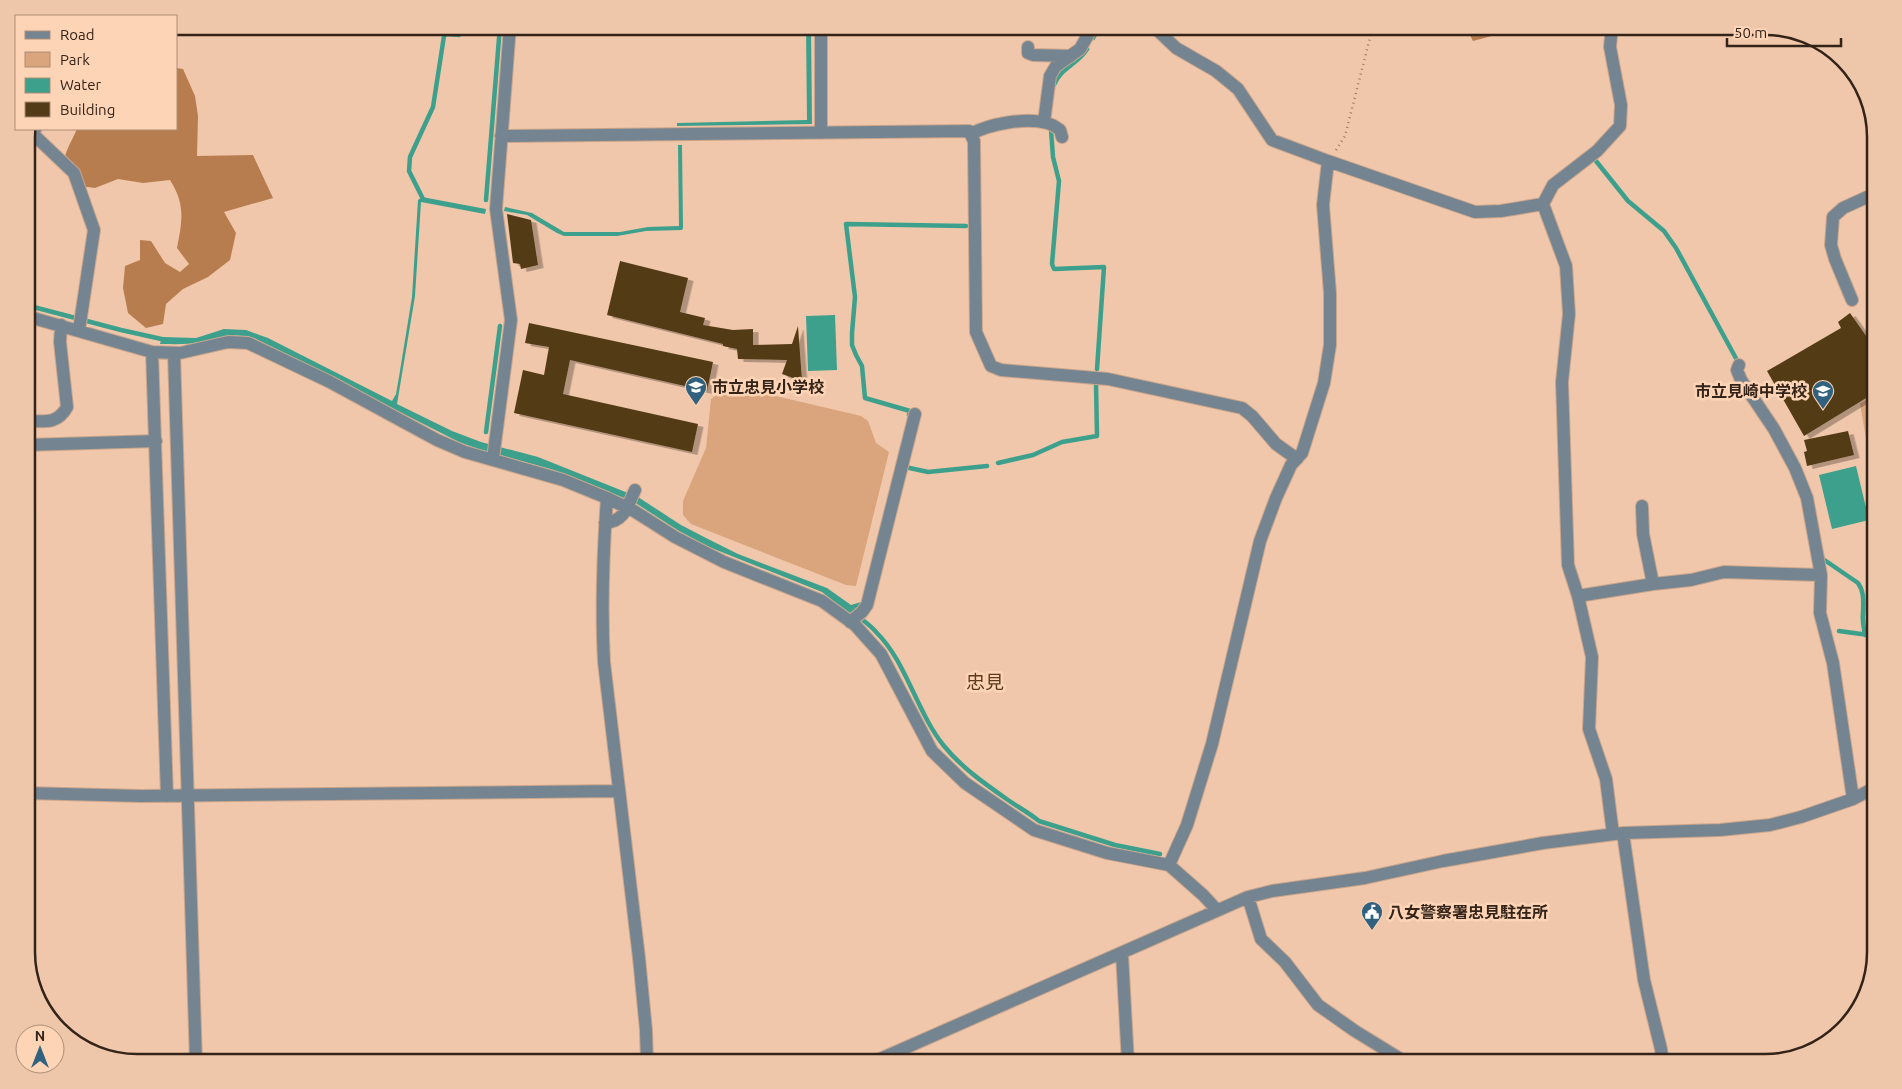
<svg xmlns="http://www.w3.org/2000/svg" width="1902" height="1089" font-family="Ubuntu,'Noto Sans JP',sans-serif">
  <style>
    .green { fill: #daa47c }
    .forest { fill: #b87d4f }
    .water { fill: #3da08c }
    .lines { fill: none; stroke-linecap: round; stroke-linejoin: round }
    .stream { stroke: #3da08c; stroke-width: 4.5 }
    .building { fill: #523b16; filter: url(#shadow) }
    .minor-casing { stroke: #caa68d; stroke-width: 14 }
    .path { stroke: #987b66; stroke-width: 2.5; stroke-dasharray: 1 4; stroke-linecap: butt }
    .minor { stroke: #748591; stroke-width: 12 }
    .labels { text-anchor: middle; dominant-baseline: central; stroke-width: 5; stroke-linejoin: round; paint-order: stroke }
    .poi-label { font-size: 16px; font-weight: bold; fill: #332318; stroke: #fed4b6; text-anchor: start }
    .quarter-label { font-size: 19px; fill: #5b3a1f; stroke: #fed4b6 }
    .rim { fill: none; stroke: #332318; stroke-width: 2.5 }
  </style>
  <defs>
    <filter id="shadow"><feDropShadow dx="5.5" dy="3" stdDeviation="0" flood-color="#0004"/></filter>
  </defs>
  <rect width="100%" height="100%" fill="#f0c7aa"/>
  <path class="green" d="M738,387L861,416L868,421L876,443L889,452L856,586L846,585L691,524L683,515V501L706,448L711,399L721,392Z
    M1876,394V494L1860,404Z"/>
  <path class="forest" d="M1465,26H1529L1473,41Z
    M176,68L183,69L195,96L198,116L197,156L253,155L273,198L224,212L236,233L230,260L208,277L183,289L166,304L163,324L146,328L128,313L123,288L125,266L140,260V240L151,241L165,263L180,272L189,264L177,248C182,222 186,205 170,180L143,183L118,179L95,188L72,185C58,158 66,154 77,129H176Z"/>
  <path class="water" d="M806,26H811L812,124L677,126V123L807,120Z
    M678,145H682L683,228L682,230L646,231L617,236H564L557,233L527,215L504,211L505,207L532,213L564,232H620L648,227L679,226Z
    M422,197L486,209L485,214L421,202L415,296L397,404L452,431L481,442L538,457L638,497L681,525L706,538L738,554L827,588L851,605L861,602L859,607L852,616L822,592L709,547L679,531L634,502L554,470L478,449L459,442L254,338C230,332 223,338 200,342C187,345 173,344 160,344L162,337L196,338L224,329L246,330L268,338L392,401L396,394L399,377L412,297L418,200Z
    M835,315L837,370L808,371L806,316Z
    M1856,466L1869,520L1832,529L1819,475Z"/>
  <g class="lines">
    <path class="stream" d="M1093,38L1100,26
      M1054,85C1060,68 1078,64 1087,49
      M1051,130L1053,157L1059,181L1052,264L1054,269L1104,267L1097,369
      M1596,161L1628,201L1664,231L1676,248L1738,362
      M423,199L409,171L410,157L433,107L444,36L447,34L459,35
      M486,200L500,26
      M26,305L121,330L166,340
      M909,415L910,411L865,398L862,366L856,355L852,345V333L855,297L846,224L966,226
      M486,432L500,326
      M998,463L1033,455L1062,442L1097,436L1096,383
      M905,467L928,472L987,466
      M1822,556L1823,559L1858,583C1865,593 1863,603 1863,614C1862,621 1864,628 1865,635
      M859,617C865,622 871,626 876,632C906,661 917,713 944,746C961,767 985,784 1008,800C1018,807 1029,813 1039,821L1115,845L1160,854
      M1839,631L1876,636"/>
  </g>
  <path class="building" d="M507,214L531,220L538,265L521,269L520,264L513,263Z
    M620,261L688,278L680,312L705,318L703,325L733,330L753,329V345L792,344L798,326L802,381L782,374L787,360L738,359L737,349L723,346V344L607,315Z
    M1850,313L1876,350V392L1804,436L1767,371L1841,328L1838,322Z
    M529,323L713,362L707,391L570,360L563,394L698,424L692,452L514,413L523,370L544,375L549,347L525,343Z
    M1848,431L1854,455L1807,466L1804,452L1807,451L1804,440Z"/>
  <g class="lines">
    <g class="minor-casing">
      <path id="minor" d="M821,26V133
        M1153,26L1176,48L1216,71L1238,89L1272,140L1328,161L1475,212L1501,211L1543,204
        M1612,26L1610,47L1621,105L1620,126L1597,151L1553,185L1543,204L1566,266L1569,314L1562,382L1568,565L1578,596L1592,657L1589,729L1606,779L1613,834
        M1028,47V53L1033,55L1071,56
        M1044,122L1050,76L1056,66L1080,49L1093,26
        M35,129L34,135L74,173L94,230L79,330
        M971,134C989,124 1026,117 1047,123C1051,124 1056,127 1060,130L1062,137
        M501,136L969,131L974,141L976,332L991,366L1001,370L1108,379L1242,408L1252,416L1276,444L1297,459
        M1852,300L1835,259L1831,245L1833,217L1843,208L1876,193
        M26,316L152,352L180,353L228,342L248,343L330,382L437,440L465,452L563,480L607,498L634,511L675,537L724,562L822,601L855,625L881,654L932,751L965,783L1034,830L1107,853L1169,865L1203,895L1217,910
        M152,352L167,796
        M174,353L196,1063
        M1739,365L1737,370L1741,380L1774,429L1795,468L1807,498L1821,575L1820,613L1833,663L1853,799
        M26,421C44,421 57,425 67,407L60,342L61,325
        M26,445L156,441
        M493,459L511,320L496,209L510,26
        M607,498C603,553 601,607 604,662L639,958L646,1030L647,1063
        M605,523C625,521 627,507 635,490
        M1653,584L1691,580L1724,572L1821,575
        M1578,596L1653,584L1643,534L1642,506
        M850,622L862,612L867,605L915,414
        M26,793L141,796L619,791
        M1623,833L1644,980L1661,1049L1663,1063
        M1169,865L1187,825L1212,744L1260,541L1276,498L1291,465L1302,453L1324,383L1330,345V293L1323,205L1328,161
        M1248,897L1261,939L1285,962L1318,1005L1355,1031L1407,1063
        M1122,954L1128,1063
        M871,1063L1248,897L1272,891L1365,878L1443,861L1543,843L1623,833L1720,830L1770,825L1801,817L1853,799L1876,787"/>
    </g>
    <path class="path" d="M1336,150L1345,136L1373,26"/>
    <use href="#minor" class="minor"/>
  </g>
  <defs>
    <g id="school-pin" transform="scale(1.125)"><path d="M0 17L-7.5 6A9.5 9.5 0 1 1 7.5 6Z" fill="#30617f" stroke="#fed4b6"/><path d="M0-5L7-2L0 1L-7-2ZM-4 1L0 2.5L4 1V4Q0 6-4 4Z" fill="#fff"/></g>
    <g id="civic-pin" transform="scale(1.125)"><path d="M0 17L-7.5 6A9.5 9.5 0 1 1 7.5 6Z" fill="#30617f" stroke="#fed4b6"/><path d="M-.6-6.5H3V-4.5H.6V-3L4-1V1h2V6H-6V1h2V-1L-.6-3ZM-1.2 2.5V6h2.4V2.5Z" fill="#fff"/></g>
  </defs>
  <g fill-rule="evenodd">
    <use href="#school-pin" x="696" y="387"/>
    <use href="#school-pin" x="1823" y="391"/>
    <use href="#civic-pin" x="1372" y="912"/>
  </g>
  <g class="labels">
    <g class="poi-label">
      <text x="712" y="387">市立忠見小学校</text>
      <text x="1807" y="391" text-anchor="end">市立見崎中学校</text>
      <text x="1388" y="912">八女警察署忠見駐在所</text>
    </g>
    <g class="quarter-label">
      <text x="985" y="682">忠見</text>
    </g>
  </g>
  <path d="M0 0H1902V1089H0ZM137 35H1765A102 102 0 0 1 1867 137V952A102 102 0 0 1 1765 1054H137A102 102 0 0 1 35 952V137A102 102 0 0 1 137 35Z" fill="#eec6a9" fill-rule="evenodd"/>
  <path class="rim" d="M137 35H1765A102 102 0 0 1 1867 137V952A102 102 0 0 1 1765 1054H137A102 102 0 0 1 35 952V137A102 102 0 0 1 137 35Z"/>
  <rect x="15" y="15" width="162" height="115" fill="#fed4b6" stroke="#ad8d77"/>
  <rect x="25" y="31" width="25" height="8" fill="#748591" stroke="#ad8d77"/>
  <text x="60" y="40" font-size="15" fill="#332318">Road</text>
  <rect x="25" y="52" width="25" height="15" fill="#daa47c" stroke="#ad8d77"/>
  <text x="60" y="65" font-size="15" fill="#332318">Park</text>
  <rect x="25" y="78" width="25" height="15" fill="#3da08c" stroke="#ad8d77"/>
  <text x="60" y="90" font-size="15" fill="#332318">Water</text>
  <rect x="25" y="102" width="25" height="15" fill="#523b16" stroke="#ad8d77"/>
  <text x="60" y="115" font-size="15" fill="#332318">Building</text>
  <g transform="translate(40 1049)"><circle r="24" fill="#fed4b6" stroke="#ad8d77"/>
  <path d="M0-4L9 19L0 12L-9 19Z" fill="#30617f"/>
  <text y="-8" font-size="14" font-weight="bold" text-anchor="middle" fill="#332318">N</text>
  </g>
  <path d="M1727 38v8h114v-8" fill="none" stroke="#332318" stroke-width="2.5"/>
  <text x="1734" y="38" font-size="15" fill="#332318" stroke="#fed4b6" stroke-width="4" paint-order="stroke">50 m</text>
</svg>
